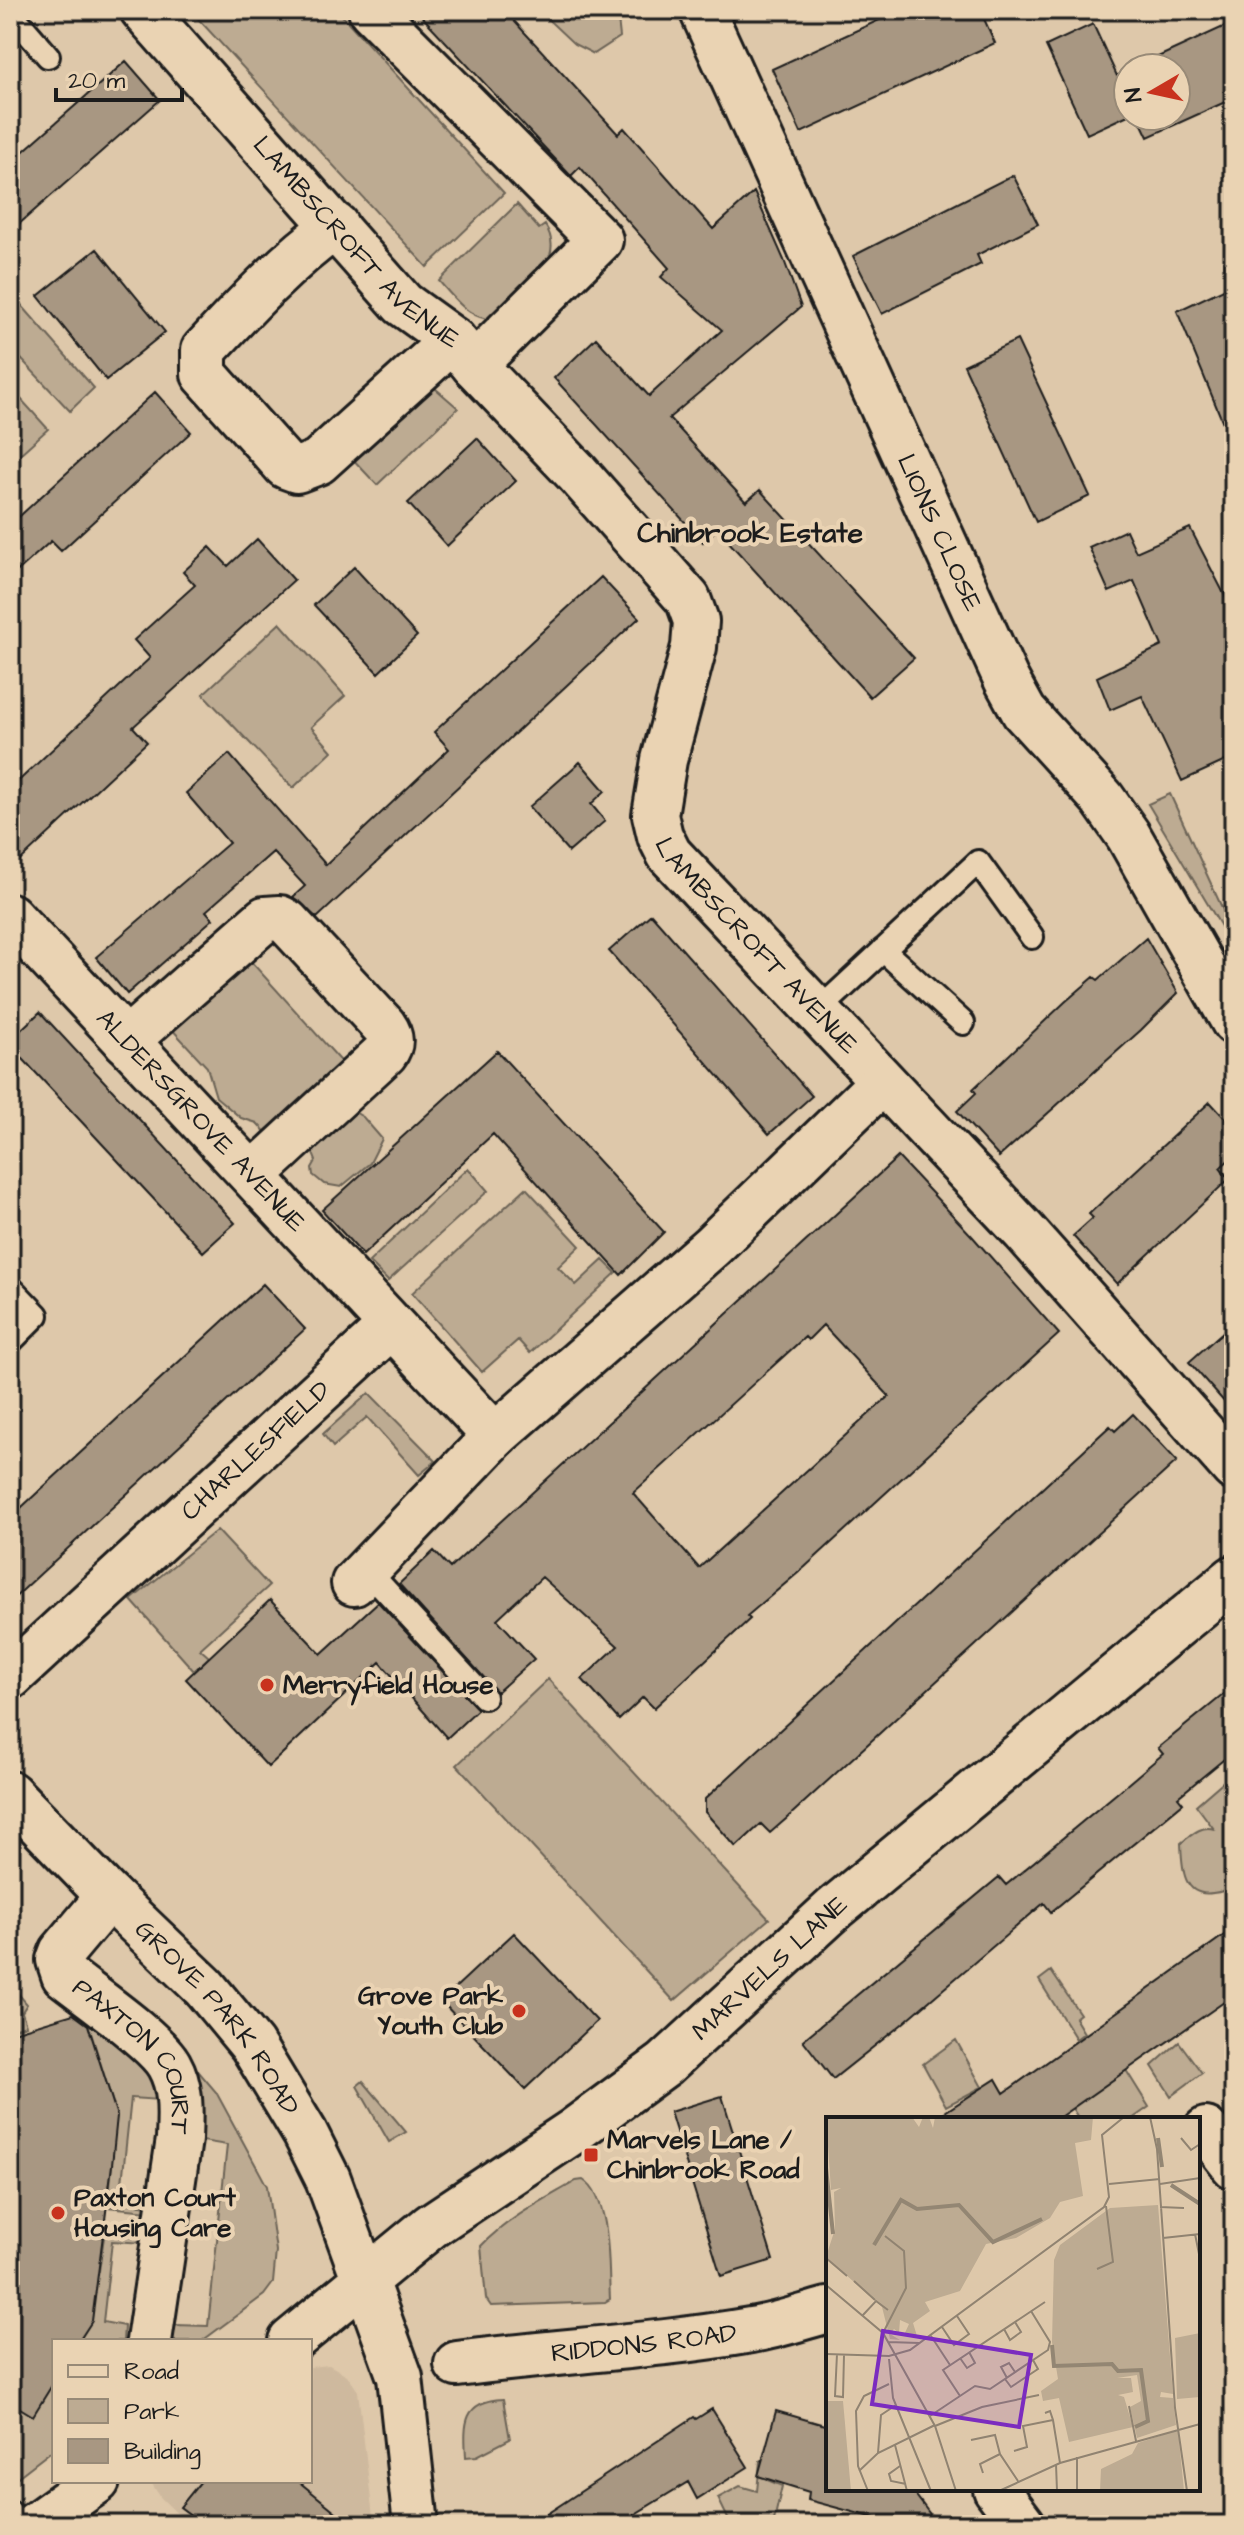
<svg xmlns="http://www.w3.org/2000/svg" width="1244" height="2535" font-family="'Architects Daughter',sans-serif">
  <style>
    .built { fill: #ceb99e }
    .green { fill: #bdab92; stroke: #6c6457; stroke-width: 2 }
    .building { fill: #a89782; stroke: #1c1c1c; stroke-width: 2; fill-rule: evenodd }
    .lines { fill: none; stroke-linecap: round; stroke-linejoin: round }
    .service-casing { stroke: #1c1c1c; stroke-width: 28 }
    .minor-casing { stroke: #1c1c1c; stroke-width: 50 }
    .tertiary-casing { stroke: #1c1c1c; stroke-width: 50 }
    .secondary-casing { stroke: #1c1c1c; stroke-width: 50 }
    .service { stroke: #ead3b3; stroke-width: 22 }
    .minor { stroke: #ead3b3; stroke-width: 44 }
    .tertiary { stroke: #ead3b3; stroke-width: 44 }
    .secondary { stroke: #ead3b3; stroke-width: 44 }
    .poi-dot { fill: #c8321e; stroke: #ead3b3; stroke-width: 3 }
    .labels { text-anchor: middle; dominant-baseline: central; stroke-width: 8; stroke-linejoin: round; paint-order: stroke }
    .street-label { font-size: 26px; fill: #1c1c1c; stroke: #ead3b3 }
    .poi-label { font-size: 26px; font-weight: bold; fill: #1c1c1c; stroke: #ead3b3; text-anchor: start }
    .neighbourhood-label { font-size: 28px; font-weight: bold; fill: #1c1c1c; stroke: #ead3b3 }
    .inset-river { fill: none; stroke: #938673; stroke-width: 4 }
    .inset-road { fill: none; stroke: #908371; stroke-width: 2 }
    .view { fill: #7b2cbf; fill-opacity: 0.15; stroke: #7b2cbf; stroke-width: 4 }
    .inset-edge { fill: none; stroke: #1c1c1c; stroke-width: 4 }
  </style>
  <rect width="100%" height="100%" fill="#dec8aa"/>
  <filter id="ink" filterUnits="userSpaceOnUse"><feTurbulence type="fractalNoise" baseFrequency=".0125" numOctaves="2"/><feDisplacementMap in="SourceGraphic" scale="16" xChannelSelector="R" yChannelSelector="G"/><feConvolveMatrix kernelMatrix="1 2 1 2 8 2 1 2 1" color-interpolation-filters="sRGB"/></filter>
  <g filter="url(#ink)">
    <path class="built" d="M329,2365L347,2375L358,2391L374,2525H189L161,2498L152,2484L156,2481H310V2367Z"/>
    <path class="green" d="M190,10H337L504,193L427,267Z
      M538,10H617L620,37L594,54L574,44Z
      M517,204L539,229L545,225C554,239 554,252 545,266L487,319C466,315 452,296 439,281Z
      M10,292L94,388L70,411L10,347Z
      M428,382L458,408L377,485L349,455Z
      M10,387L48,429L10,463Z
      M280,623L345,696L311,727L332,751L293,788L203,694Z
      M1170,794L1234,934V936L1228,938L1148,804Z
      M245,955L348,1069L272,1139L257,1123L241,1118L216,1097L207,1067L168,1025Z
      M351,1110L363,1117L382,1139L370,1163L341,1187L324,1184L313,1175L312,1168L316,1161L308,1141Z
      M468,1168L488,1191L388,1281L369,1262Z
      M526,1188L580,1246L558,1267L576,1285L603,1260L616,1273L530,1353L518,1340L482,1372L412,1293Z
      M369,1393L436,1461L419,1475L367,1417L333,1447L323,1434Z
      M217,1530L269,1586L200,1649L209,1657L194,1671L131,1600Z
      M548,1679L769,1919L674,2001L457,1765Z
      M1233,1773L1234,1833L1227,1839L1234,1850V1890L1231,1886C1225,1891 1221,1892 1213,1893C1182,1898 1182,1866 1181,1843C1192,1835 1200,1825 1214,1829L1196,1805Z
      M1051,1971L1080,2014L1075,2018L1084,2033L1076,2039L1039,1980Z
      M10,1984L27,2004L22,2012L26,2025L10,2030Z
      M85,2014L159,2075L160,2100L131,2098L120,2202L148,2206V2211L108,2207L112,2165L113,2103Z
      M956,2040L982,2087L946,2106L923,2064Z
      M1179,2042L1202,2073L1171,2096L1152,2066Z
      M177,2046L216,2092L267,2186L276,2251L273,2283L264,2295L202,2341H169L176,2325L208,2326L227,2145L202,2141L199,2119Z
      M1126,2070L1149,2107L1132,2119H1079L1072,2108Z
      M363,2081L406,2132L389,2142L357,2086Z
      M583,2180C612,2198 608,2267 610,2299L605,2302L491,2306L486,2299L481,2246C506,2219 544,2200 576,2181Z
      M105,2230L145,2235V2243L112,2241L103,2322L124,2326L123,2341H79L85,2331L92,2271H99Z
      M54,2382V2449L10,2483V2402Z
      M503,2399L510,2439L477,2456L466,2457C464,2423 463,2401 503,2399Z
      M760,2461L770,2464L767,2480L782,2486L773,2525H731L718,2498L740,2486L757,2491Z"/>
    <path class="building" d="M416,10H504L618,134L624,128L713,229L754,192L784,260L801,307L669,418L746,502L760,490L914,658L870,697L717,529L703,542L554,378L596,338L649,396L722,330L661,277L669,268L580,167L571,176Z
      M901,10H980L995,43L801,133L772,69Z
      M1234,22V98L1148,137L1138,116H1176V68H1134Z
      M1093,24L1117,76L1128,71V115L1087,134L1046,46Z
      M126,61L160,100L10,232V163Z
      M1013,175L1038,224L977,255L981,264L882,314L853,256Z
      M97,249L165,332L106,380L38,296Z
      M1234,284V447H1233L1177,311Z
      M1017,340L1090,496L1036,522L964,365Z
      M155,392L191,432L61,551L51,541L10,578V525Z
      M477,438L516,481L447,546L408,503Z
      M1190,528L1234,613V757L1182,781L1142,696L1110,710L1097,677L1162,646L1134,581L1109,592L1089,547L1126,530L1136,552Z
      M257,539L294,580L133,727L147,742L10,870V789L150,658L134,640L195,585L183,572L210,547L228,566Z
      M354,567L417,636L378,673L314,605Z
      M601,577L639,618L317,918L293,897L305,886L273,852L206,911L213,919L127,994L96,957L229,843L186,793L229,754L326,865L449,749L434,732Z
      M580,762L605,791L591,804L605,821L569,852L529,807Z
      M651,914L812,1096L769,1134L609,951Z
      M1146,938L1178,993L1141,1030L999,1157L957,1111L976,1093L973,1089L1065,1002L1094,977L1098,980Z
      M40,1012L235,1223L203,1252L10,1045V1040Z
      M497,1051L664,1232L621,1275L493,1134L363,1255L322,1210Z
      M1210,1102L1234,1128V1155L1220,1168L1229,1179L1117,1284L1073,1236L1093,1218L1089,1214Z
      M898,1157L972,1236L1059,1334L805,1567L747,1616L750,1619L654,1708L643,1697L619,1720L582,1679L618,1646L542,1577L497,1619L534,1659L497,1692L399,1584L434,1551L450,1568ZM823,1325L889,1396L699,1568L633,1493L805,1337L808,1340Z
      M263,1284L305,1329L10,1602V1518Z
      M1234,1322V1413L1189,1362Z
      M1133,1414L1177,1461L786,1819L770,1833L761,1824L736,1847L705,1812V1799L1110,1426L1115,1431Z
      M270,1600L321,1654L378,1602L478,1709L447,1738L380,1662L268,1767L186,1679Z
      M1234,1686V1751L1178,1797L1183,1803L1051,1912L1044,1903L901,2025L833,2079L803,2040L999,1877L1006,1885L1117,1793L1163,1754L1158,1748Z
      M1234,1928V1995L1057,2119H934L996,2079L1004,2093Z
      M514,1933L597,2021L525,2089L441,2001Z
      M73,2014L88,2025L117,2116L112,2165L92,2321L79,2341H54V2382L33,2416L10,2402V2144L13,2113L10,2101V2033Z
      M722,2096L773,2260L721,2276L670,2112Z
      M712,2409L748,2467L697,2499L688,2482L617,2525H530L694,2417L696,2419Z
      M776,2411L828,2426V2489H911L938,2525H901L808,2500L809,2492L758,2476Z
      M201,2481H298L352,2525H204L180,2507Z"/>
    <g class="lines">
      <g class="service-casing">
        <path id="service" d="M10,12L48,56
          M883,950L963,1023
          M817,1012L978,862L1032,937
          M10,1287L37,1315L10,1342
          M367,1570L484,1697
          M10,2512L21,2525"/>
      </g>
      <g class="minor-casing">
        <g id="minor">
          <path id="s1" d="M143,10L403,304L453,340L474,365L577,473L688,599L696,621L694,647L664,760L655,815L660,836L669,854L1024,1231L1234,1468"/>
          <path d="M371,10L600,240L474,365"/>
          <path id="s2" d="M702,10L1006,679L1024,712L1102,798L1128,835L1234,1022"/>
          <path d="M336,226C287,261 245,306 204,350V374L286,466L297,470L318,462L453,340"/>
          <path id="s3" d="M10,916L495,1436L712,1246L882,1082"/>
          <path d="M126,1041L265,919L280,918L287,922L384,1026C391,1036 392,1044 385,1053L253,1175"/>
          <path d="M354,1583L495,1436"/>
          <path id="s4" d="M10,1677L391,1326"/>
          <path id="s5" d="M109,1896L62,1952L59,1960L64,1975C89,1995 155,2040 169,2065C182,2088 180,2114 179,2139L149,2341"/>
          <path d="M1206,2130L1234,2166"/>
          <path id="s6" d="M457,2364C555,2351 653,2347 751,2330C777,2326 802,2317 828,2310"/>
          <path d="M996,2489L1023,2525"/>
        </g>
      </g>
      <g class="tertiary-casing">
        <g id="tertiary">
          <path id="s7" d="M291,2341L431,2226L575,2130L665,2064L834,1909L1234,1578"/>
          <path d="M35,2525L97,2481"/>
        </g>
      </g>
      <g class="secondary-casing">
        <g id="secondary">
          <path id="s8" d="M10,1794L109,1896L204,1987L252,2045L305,2133L328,2179L400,2377L416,2525"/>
        </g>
      </g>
      <use href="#service" class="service"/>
      <use href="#minor" class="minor"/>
      <use href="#tertiary" class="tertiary"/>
      <use href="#secondary" class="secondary"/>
    </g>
  </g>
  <g class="poi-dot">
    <circle cx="267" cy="1685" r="8"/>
    <circle cx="519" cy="2011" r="8"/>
    <rect x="583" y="2147" width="16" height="16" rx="4"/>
    <circle cx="58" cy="2213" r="8"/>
  </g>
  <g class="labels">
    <g class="street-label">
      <text stroke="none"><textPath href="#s1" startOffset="316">LAMBSCROFT AVENUE</textPath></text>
      <text stroke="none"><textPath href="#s2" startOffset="574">LIONS CLOSE</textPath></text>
      <text stroke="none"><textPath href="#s1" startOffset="1194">LAMBSCROFT AVENUE</textPath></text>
      <text stroke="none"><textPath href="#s3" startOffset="280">ALDERSGROVE AVENUE</textPath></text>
      <text stroke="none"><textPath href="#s4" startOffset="334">CHARLESFIELD</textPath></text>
      <text stroke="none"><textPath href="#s7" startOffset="608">MARVELS LANE</textPath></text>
      <text stroke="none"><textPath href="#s8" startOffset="306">GROVE PARK ROAD</textPath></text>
      <text stroke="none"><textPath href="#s5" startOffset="210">PAXTON COURT</textPath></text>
      <text stroke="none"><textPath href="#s6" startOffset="188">RIDDONS ROAD</textPath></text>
    </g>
    <g class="poi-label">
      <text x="283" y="1685">Merryfield House</text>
      <text x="503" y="1996" text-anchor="end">Grove Park<tspan x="503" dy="30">Youth Club</tspan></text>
      <text x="607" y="2140">Marvels Lane /<tspan x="607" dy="30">Chinbrook Road</tspan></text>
      <text x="74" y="2198">Paxton Court<tspan x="74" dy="30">Housing Care</tspan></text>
    </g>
    <g class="neighbourhood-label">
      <text x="750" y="533">Chinbrook Estate</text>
    </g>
  </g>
  <g transform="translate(826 2117)">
    <rect width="374" height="374" fill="#dec8aa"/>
    <path d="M0,0H86L93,10L97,0H103L107,11L109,0H267L265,23L249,26L257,79L234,85L224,101L190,121L160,127L134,174L99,185L104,194L87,206L91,219L78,218L83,207L74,203L73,216L68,212L64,217L74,223L64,222L56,190L0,140L9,112L8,75L15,71L5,73ZM332,88L347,277L335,275L334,280L347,281L350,308L311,321L304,290L315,284L311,258L291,261H305L307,275L292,278L298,280L307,310L243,325L233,281L217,284L215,274L232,262L226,225L228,143L234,128L284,91ZM374,216V280L351,282L349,221ZM0,284H17L25,374H0ZM352,313L358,374H274L275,352L306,337L312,326Z" fill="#bdab92"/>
    <path class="inset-river" d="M332,21L336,50M0,51L7,117M345,68L374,87M48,128L75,83L91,92L133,88L167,125L216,102M226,228L228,249L286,247L292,254L315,253L322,304L309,310"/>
    <path class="inset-road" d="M324,0L331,32L349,291L361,374M355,21L365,33L374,27M283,67L334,62M334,67L374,61M334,90L358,91M369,117L374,142M337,121L374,117M0,141L21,159M271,152L287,145L280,89M28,164L49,183M0,168L57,216L109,309L130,374M37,198L50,184L62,193M116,210L128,228L143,217L131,199M178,212L184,223L195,215L189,205M57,216L80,171L78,134L59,119M105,219L124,248M62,225L93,226M0,237L63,239L84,233L278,90L283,80L276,18L298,0M11,237L9,279L17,280L18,238M134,241L141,251L149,246L143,235M63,242L67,281L105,374M181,261L175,250L183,246L189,255M179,262L185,270L212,252L207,243M134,279L117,253L219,185M303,289L310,324M219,296L224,294L227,303L234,346M104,299L149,269L164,272L222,233L224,225L205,194M109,309L156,290L213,278M145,323L169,318L174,337L192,364M69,328L81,374M188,334L201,330L197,309L227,303M52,336L55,298L70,288M230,347L231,374M74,349L63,357L65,364L80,367M33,354L52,336L109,308M157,356L154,347L174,337M42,374L32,349L30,294L38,279L63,267M173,374L234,346L374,307M251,374V340"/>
    <path class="view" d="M57,214L205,238L193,310L46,287Z"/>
    <rect width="374" height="374" class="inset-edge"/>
  </g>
  <rect width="1244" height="2535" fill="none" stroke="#ead3b3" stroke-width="40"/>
  <rect x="20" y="20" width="1204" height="2495" fill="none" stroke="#1c1c1c" stroke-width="3" filter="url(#ink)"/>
  <rect x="52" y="2339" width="260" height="144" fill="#ead3b3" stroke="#988a77" stroke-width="2"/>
  <rect x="68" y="2365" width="40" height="12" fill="#ead3b3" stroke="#988a77" stroke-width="2"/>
  <text x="124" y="2379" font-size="24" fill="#1c1c1c">Road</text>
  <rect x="68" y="2399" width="40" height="24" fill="#bdab92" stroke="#988a77" stroke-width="2"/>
  <text x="124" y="2419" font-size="24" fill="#1c1c1c">Park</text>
  <rect x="68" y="2439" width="40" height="24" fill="#a89782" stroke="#988a77" stroke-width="2"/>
  <text x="124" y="2459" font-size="24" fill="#1c1c1c">Building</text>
  <g transform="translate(1152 92) rotate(261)"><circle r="38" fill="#ead3b3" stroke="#988a77" stroke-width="2"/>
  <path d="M0-6L14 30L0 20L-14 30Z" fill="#c8321e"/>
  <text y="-12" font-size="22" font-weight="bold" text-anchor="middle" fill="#1c1c1c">N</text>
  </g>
  <path d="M56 88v12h126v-12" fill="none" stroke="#1c1c1c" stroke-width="4"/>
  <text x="68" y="88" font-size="24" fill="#1c1c1c" stroke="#ead3b3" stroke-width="6" paint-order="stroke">20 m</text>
</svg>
